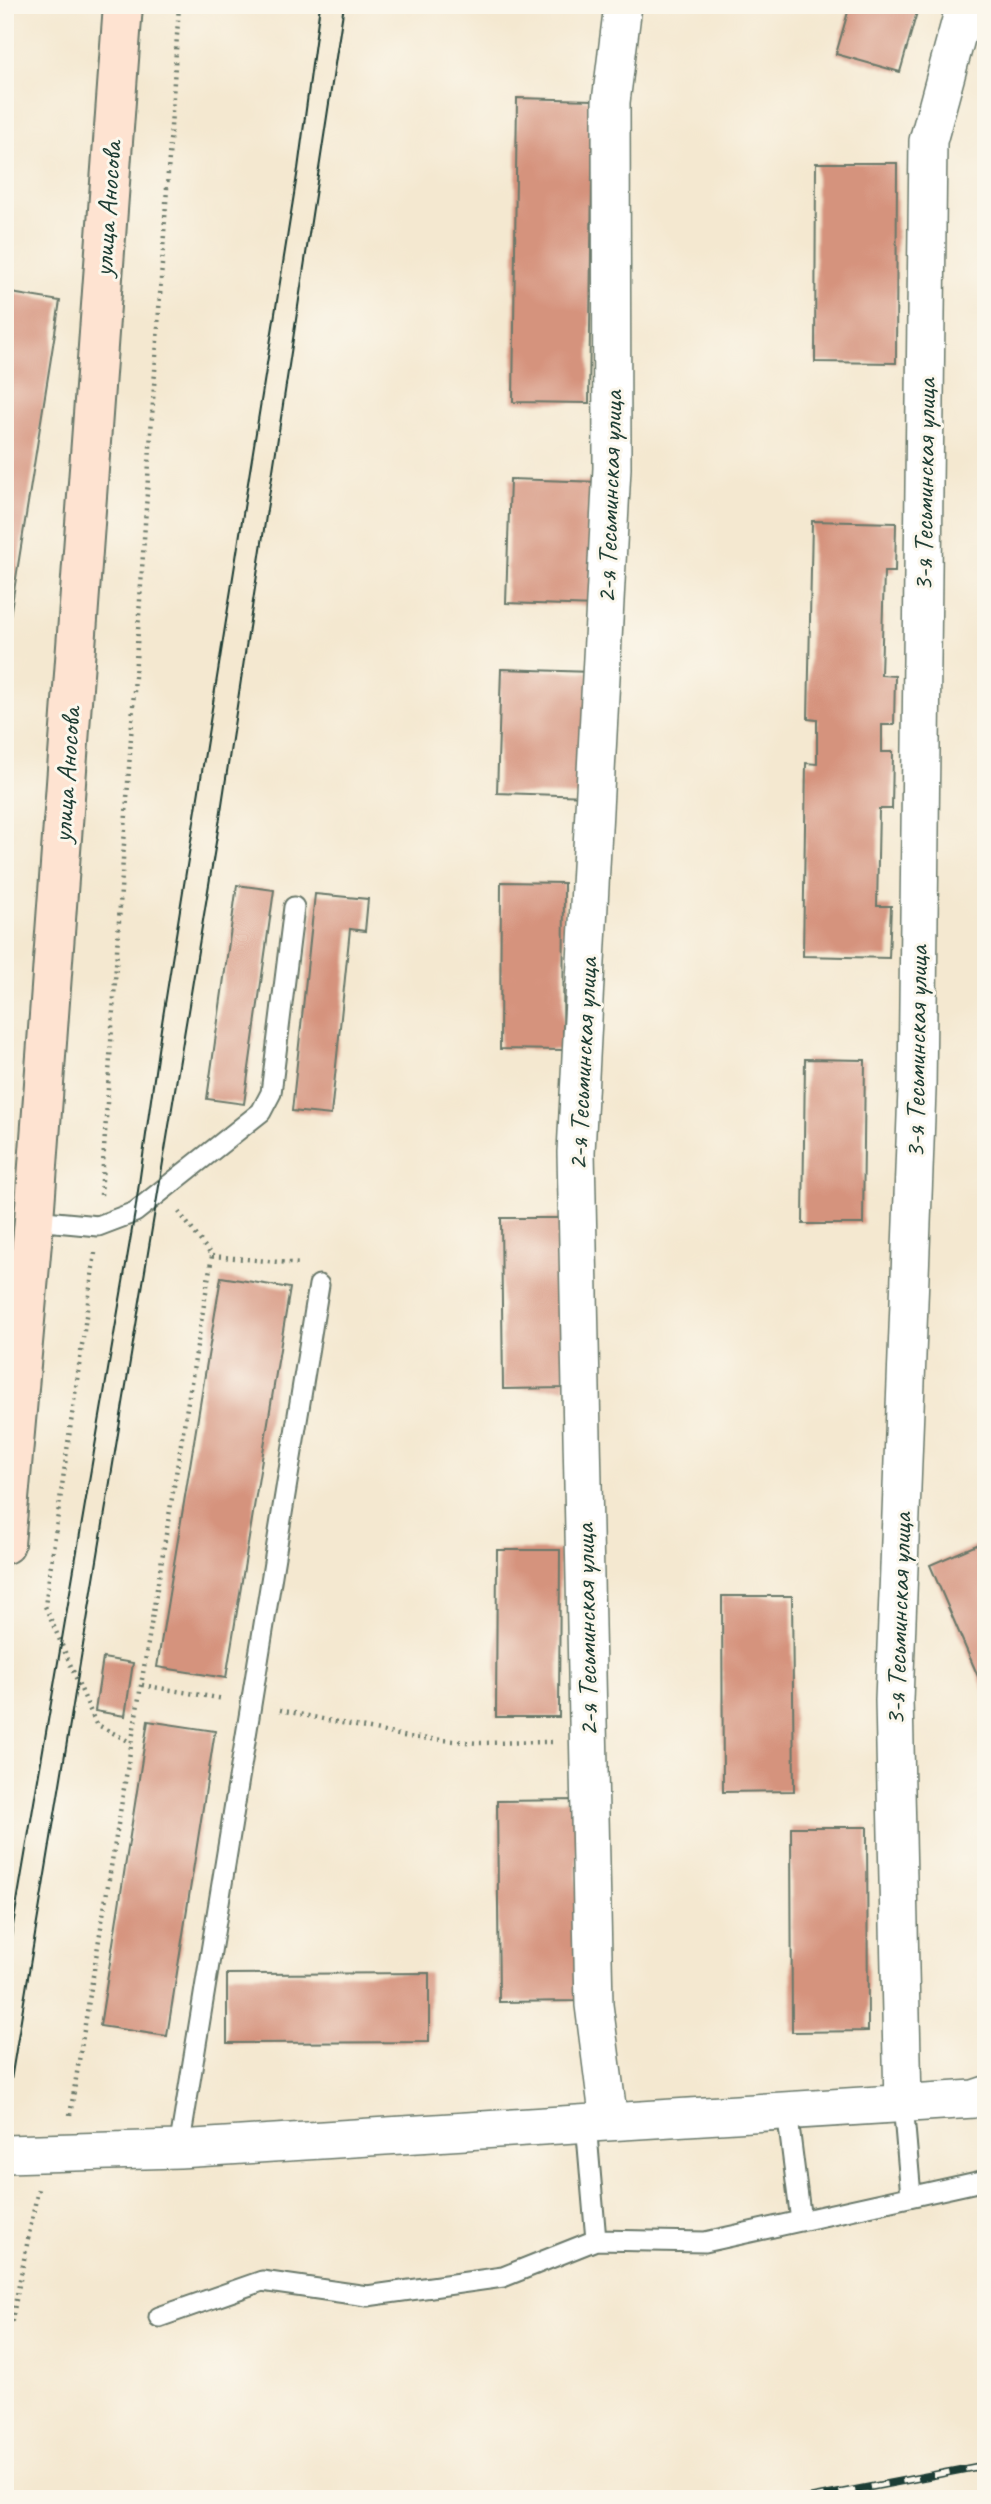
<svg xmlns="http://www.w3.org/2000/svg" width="991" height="2504" font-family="Caveat,sans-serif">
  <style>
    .building { fill: #d5937d }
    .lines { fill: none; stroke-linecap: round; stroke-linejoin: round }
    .service-casing { stroke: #6a796b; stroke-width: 23 }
    .minor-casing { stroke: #6a796b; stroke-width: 40 }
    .secondary-casing { stroke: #6a796b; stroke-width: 42 }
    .path { stroke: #6a796b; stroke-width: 4.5; stroke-dasharray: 2 5; stroke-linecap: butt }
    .service { stroke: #fff; stroke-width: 19 }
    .minor { stroke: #fff; stroke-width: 37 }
    .secondary { stroke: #fee3d1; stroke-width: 38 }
    .tram { stroke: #1f3d34; stroke-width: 2 }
    .rail-casing { stroke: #1f3d34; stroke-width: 8 }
    .rail { stroke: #fbf7ec; stroke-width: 5; stroke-dasharray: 16; stroke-linecap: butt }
    .labels { text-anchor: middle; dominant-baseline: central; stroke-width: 6; stroke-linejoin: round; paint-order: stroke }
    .street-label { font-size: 28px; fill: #1f3d34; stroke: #fbf7ec }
  </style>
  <rect width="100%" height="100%" fill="#fbf7ec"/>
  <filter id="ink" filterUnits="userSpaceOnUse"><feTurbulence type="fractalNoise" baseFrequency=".0143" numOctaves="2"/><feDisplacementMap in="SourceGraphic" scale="14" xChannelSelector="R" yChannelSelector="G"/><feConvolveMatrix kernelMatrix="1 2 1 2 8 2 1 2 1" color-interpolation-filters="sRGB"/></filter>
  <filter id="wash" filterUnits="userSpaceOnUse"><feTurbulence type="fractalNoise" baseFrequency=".00686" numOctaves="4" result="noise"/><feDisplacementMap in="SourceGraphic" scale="28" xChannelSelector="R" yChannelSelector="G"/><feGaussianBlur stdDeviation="1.57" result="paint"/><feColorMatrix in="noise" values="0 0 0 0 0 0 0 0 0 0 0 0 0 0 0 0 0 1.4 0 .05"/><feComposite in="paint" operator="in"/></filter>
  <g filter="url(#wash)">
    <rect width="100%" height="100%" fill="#f4e8d0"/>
    <g id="blocks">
      <path class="building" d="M850,5H919L900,72L836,54Z
        M517,98L593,100L589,403L513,402Z
        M816,163H897L896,363L815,362Z
        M5,292L60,301L7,635L5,634Z
        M510,479L600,482L597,606L506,603Z
        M812,521L896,523L895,572H884L881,675L895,676L894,725H882V752H893L892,809H879L877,906H891L889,958L803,956L806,763L817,764V720L808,719Z
        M501,669L591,672L588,796L497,793Z
        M501,882L564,883L563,1050L500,1049Z
        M237,885L274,890L244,1104L207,1099Z
        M315,894L368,899L365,931L350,929L331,1115L292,1111Z
        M805,1059L865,1060L863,1224H803Z
        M501,1218H564L565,1388L503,1389Z
        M221,1277L290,1288L226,1678L157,1667Z
        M983,1291H986V1443H979Z
        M986,1541V1695L930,1565Z
        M497,1550H560L559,1717H496Z
        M722,1596H792L794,1791L723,1792Z
        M103,1658L133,1663L125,1716L95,1711Z
        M148,1721L215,1731L167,2036L100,2026Z
        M577,1800L578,2001L499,2002L497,1801Z
        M791,1827H867L868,2031L792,2032Z
        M429,1973V2042L227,2043V1974Z"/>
    </g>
  </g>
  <g filter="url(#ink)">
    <use href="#blocks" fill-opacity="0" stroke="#6a796b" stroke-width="2"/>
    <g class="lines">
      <g class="service-casing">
        <path id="service" d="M34,1220L98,1226L135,1212L261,1112L271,1093L294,907
          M903,2104L911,2196
          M787,2111L801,2221
          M179,2149L319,1285
          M596,2240L705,2242L986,2180
          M159,2317L262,2281L367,2296L503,2277L596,2240L586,2123"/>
      </g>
      <g class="minor-casing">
        <path id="minor" d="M903,2104L894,1700L917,1090L928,141L965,5
          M609,2122L594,2005L576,1152L612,468L611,102L623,5
          M5,2154L179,2149L974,2099L986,2095"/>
      </g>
      <g class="secondary-casing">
        <path id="secondary" d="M5,1544L34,1220L123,5"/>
      </g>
      <path class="path" d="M101,1195L179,5
        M95,1253L45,1606L96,1724L132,1743
        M212,1256L301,1264
        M142,1685L224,1699
        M280,1710L408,1737L478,1743L552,1742
        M70,2115L212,1256L179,1212
        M5,2334L12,2320L38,2189"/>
      <use href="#service" class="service"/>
      <use href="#minor" class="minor"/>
      <use href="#secondary" class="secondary"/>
      <path class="tram" d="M5,1972L135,1212L161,1029L298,169L320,5
        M5,2116L219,824L344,5"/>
      <g class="rail-casing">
        <path id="rail" d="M808,2499L986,2465"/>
      </g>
      <use href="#rail" class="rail"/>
    </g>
  </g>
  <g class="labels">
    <g class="street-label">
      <text transform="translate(107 209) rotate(-86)">улица Аносова</text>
      <text transform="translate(924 485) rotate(-89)">3-я Тесьминская улица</text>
      <text transform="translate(609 497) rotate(-88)">2-я Тесьминская улица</text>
      <text transform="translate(66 775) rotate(-86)">улица Аносова</text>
      <text transform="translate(916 1052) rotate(-89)">3-я Тесьминская улица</text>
      <text transform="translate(582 1064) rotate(-87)">2-я Тесьминская улица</text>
      <text transform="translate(898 1619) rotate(-88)">3-я Тесьминская улица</text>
      <text transform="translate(586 1630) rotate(-91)">2-я Тесьминская улица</text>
    </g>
  </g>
  <rect width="991" height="2504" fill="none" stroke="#fbf7ec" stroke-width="28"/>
</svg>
